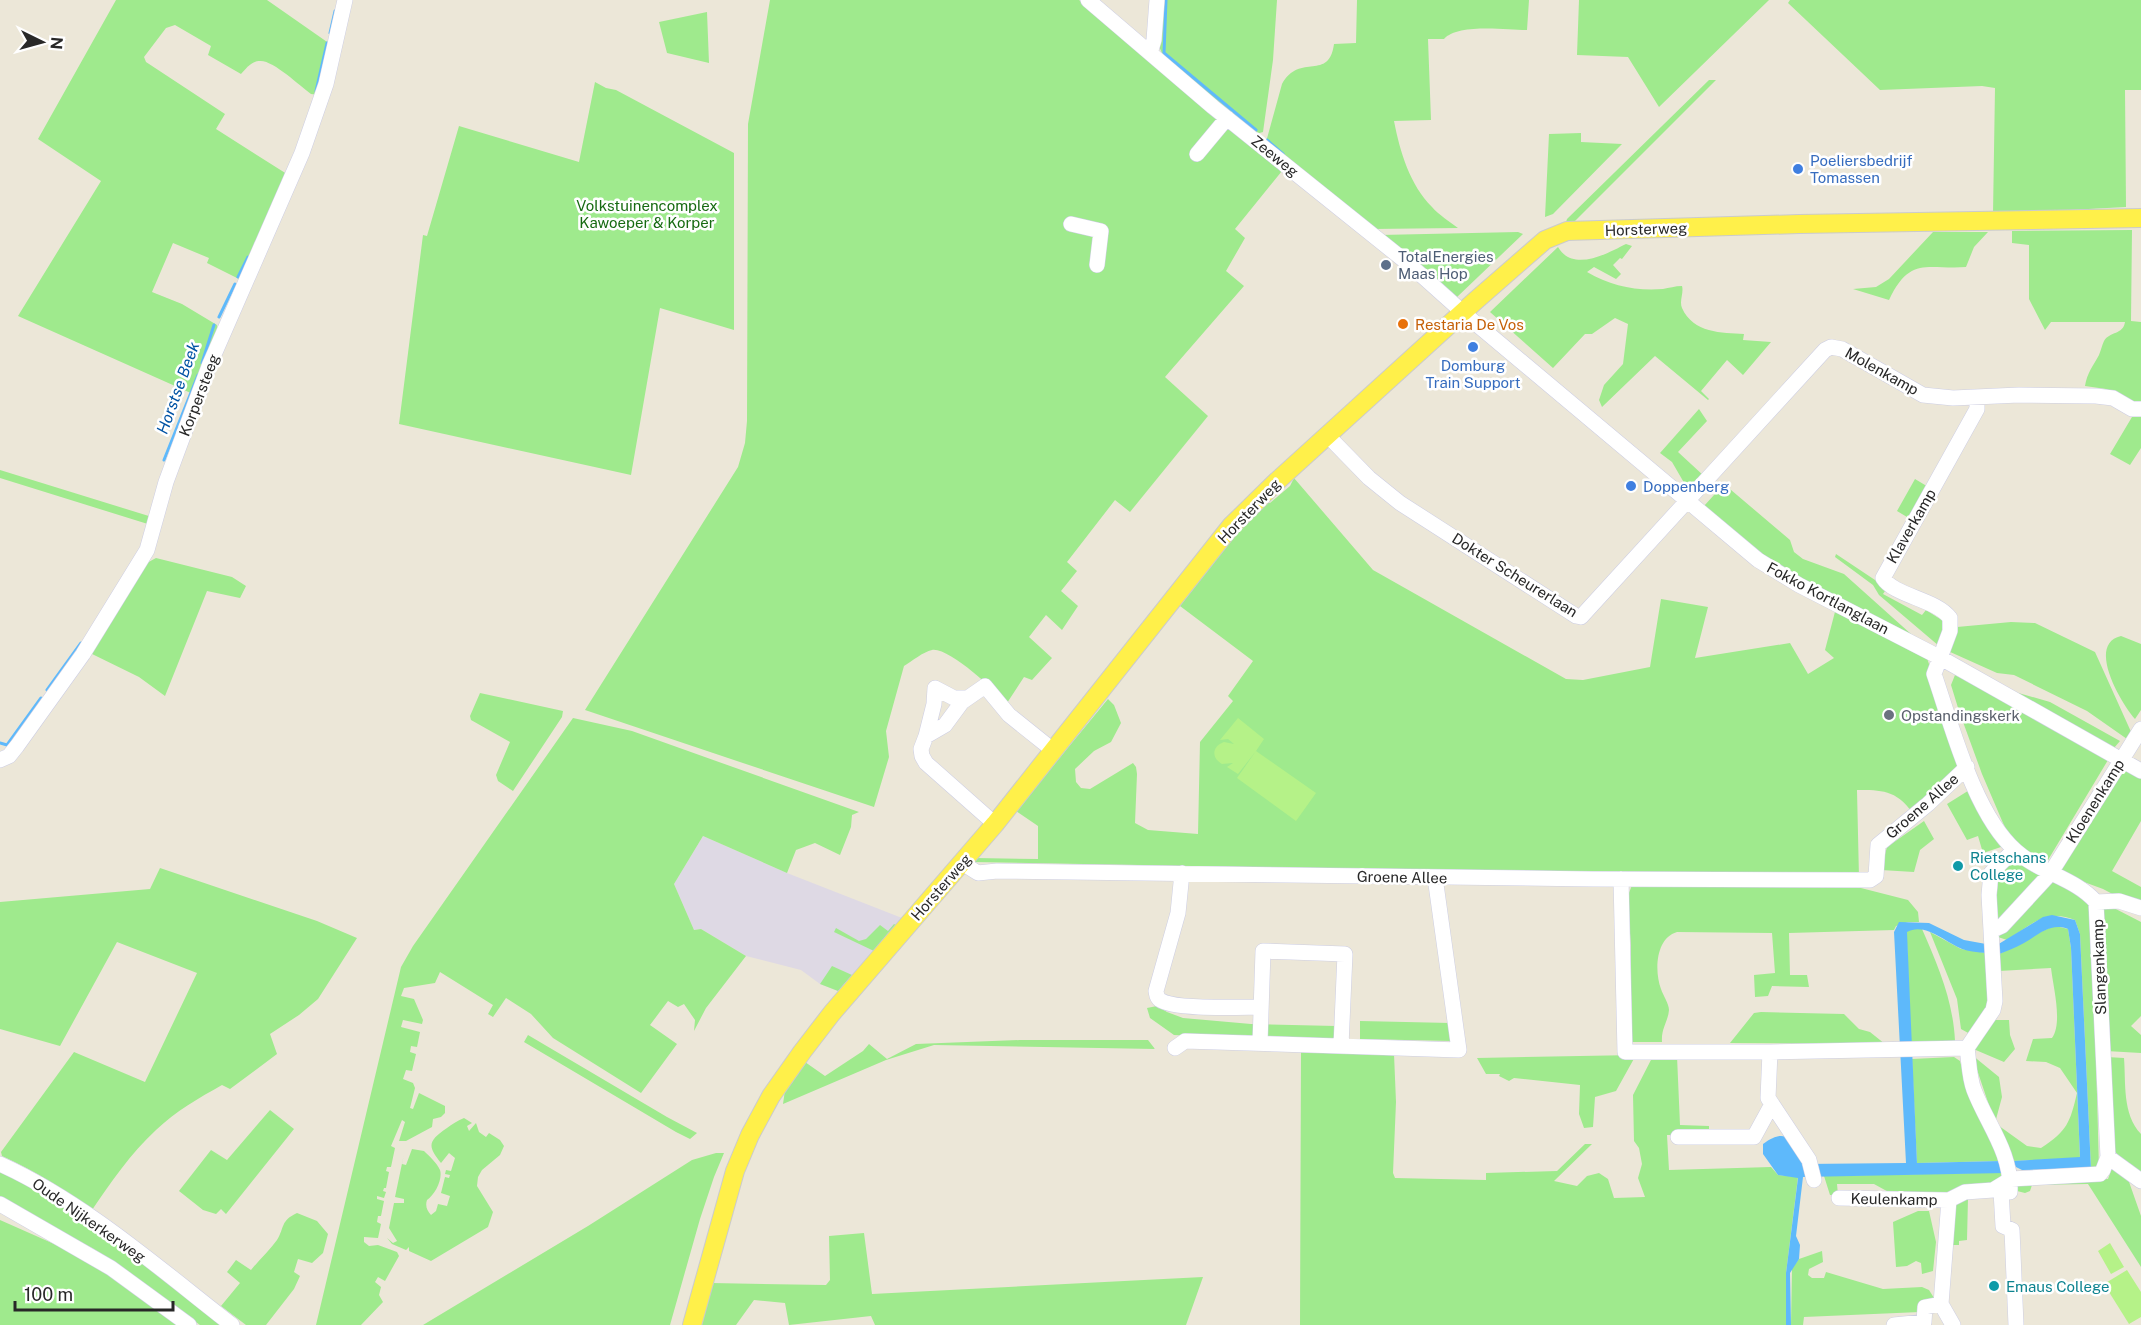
<svg xmlns="http://www.w3.org/2000/svg" width="2141" height="1325" font-family="'Public Sans',sans-serif">
  <style>
    .industrial { fill: #ded9e4 }
    .green { fill: #9fea8d }
    .pitch { fill: #b5f288 }
    .water { fill: #5eb9fb }
    .lines { fill: none; stroke-linecap: round; stroke-linejoin: round }
    .stream { stroke: #5eb9fb; stroke-width: 3 }
    .minor-casing { stroke: #cdcee3; stroke-width: 16 }
    .major-casing { stroke: #cbcbcb; stroke-width: 20 }
    .minor { stroke: #fff; stroke-width: 15 }
    .major { stroke: #fff04a; stroke-width: 18 }
    .shop-dot { fill: #3f7fe0; stroke: #fff; stroke-width: 2 }
    .service-dot { fill: #5c6f8a; stroke: #fff; stroke-width: 2 }
    .food-dot { fill: #e8710a; stroke: #fff; stroke-width: 2 }
    .worship-dot { fill: #6b7280; stroke: #fff; stroke-width: 2 }
    .culture-dot { fill: #0f9aa8; stroke: #fff; stroke-width: 2 }
    .labels { text-anchor: middle; dominant-baseline: central; stroke-width: 5; stroke-linejoin: round; paint-order: stroke }
    .street-label { font-size: 15px; fill: #282828; stroke: #fff }
    .shop-label { font-size: 15px; fill: #366cbe; stroke: #fff; text-anchor: start }
    .park-label { font-size: 15px; fill: #176b12; stroke: #fff }
    .service-label { font-size: 15px; fill: #4e5e75; stroke: #fff; text-anchor: start }
    .food-label { font-size: 15px; fill: #c56008; stroke: #fff; text-anchor: start }
    .worship-label { font-size: 15px; fill: #5b616d; stroke: #fff; text-anchor: start }
    .culture-label { font-size: 15px; fill: #0d838f; stroke: #fff; text-anchor: start }
    .water-label { font-size: 16px; font-style: italic; fill: #0053a4; stroke: #fff }
  </style>
  <rect width="100%" height="100%" fill="#ece7d8"/>
  <path class="industrial" d="M703,836L787,873L902,918L838,991L820,984L801,970L746,956L701,929L694,930L674,884Z"/>
  <path class="green" d="M116,0H267L330,44L319,95L311,94C300,86 273,60 260,61C251,61 246,69 241,74L208,55L211,46L175,25L166,28L144,57L146,62L225,114L216,129L290,176L239,279L207,263L209,258L173,243L152,292L182,304L217,325L218,331L193,394L18,316L101,181L38,139Z
    M770,0H1079L1282,171L1235,229L1245,238L1226,271L1244,286L1165,377L1208,416L1130,512L1115,500L1067,562L1077,571L1061,591L1078,606L1062,630L1046,615L1029,637L1052,658L1032,680L1024,677L1007,703C995,691 949,647 932,650C923,652 912,661 904,666L886,731L889,757L874,807L585,710L738,467L745,443L747,421L748,124Z
    M1161,0H1277L1273,60L1263,132L1256,134L1165,60L1158,44Z
    M1357,0H1529L1527,30C1507,30 1458,23 1444,39H1428L1431,120L1394,121C1400,152 1410,185 1432,207C1439,215 1449,221 1458,228L1372,229L1266,142L1282,84C1300,52 1329,82 1334,44L1356,43Z
    M1579,0H1769L1659,107L1628,57L1577,55Z
    M1790,0H2141V90H2125L2126,207L1993,214L1995,88L1982,86L1880,90L1788,3Z
    M707,12L709,63L667,53L659,22Z
    M1709,80H1716L1573,223L1566,222L1567,219Z
    M595,82L606,88L616,90L734,153V330L660,308L631,475L399,424L423,235L427,236L459,126L579,162Z
    M1581,133V142L1622,144L1553,214L1545,217L1549,134Z
    M2132,230L2131,321L2141,322V402L2134,404L2106,389L2085,386C2087,373 2093,366 2099,355C2101,350 2102,345 2104,341C2110,331 2123,335 2125,322H2051L2045,330L2029,299V245L2012,243V231Z
    M1518,232L1523,234L1456,298L1380,235Z
    M1933,232H1988L1974,247L1966,267C1928,270 1910,255 1889,300L1853,289L1876,287L1889,279Z
    M1626,244L1632,246L1622,259L1620,258L1613,265L1621,274L1616,279L1594,267L1587,272C1611,286 1635,291 1663,289C1669,288 1675,286 1682,286C1684,293 1679,301 1682,308C1693,333 1722,333 1744,334L1743,340L1771,342L1743,375L1727,360L1701,391L1709,399L1708,400L1655,356L1602,407L1599,400L1604,385L1623,364L1628,324L1615,318L1592,334H1585L1553,368L1490,312L1558,247C1573,273 1608,253 1626,244Z
    M1699,409L1707,421L1678,452L1704,476L1690,493L1672,462L1660,453Z
    M2141,414V448L2130,465L2110,454L2132,417Z
    M0,470L152,517L151,525L0,478Z
    M1294,478L1373,570L1566,679L1583,680L1650,667L1661,599L1708,607L1695,658L1790,643L1808,674L1834,658L1825,650L1836,608L1927,658L1961,762L1912,812C1896,790 1881,790 1857,790L1859,878L972,862L975,858L1038,859V826L1016,811L1108,699L1114,705L1121,723L1111,742L1094,751L1075,769L1076,782L1081,788L1090,789L1133,763L1136,767L1137,774L1135,823L1148,830L1198,834L1200,742L1233,701L1228,696L1253,661L1180,606C1207,571 1234,535 1265,503H1270L1290,486Z
    M1915,479L1930,488L1912,520L1897,511Z
    M1724,484L1790,540L1794,552L1803,559L1844,574L1921,643L1845,605L1758,552L1704,506Z
    M1836,554L1887,588L1883,594L1922,615L1926,610L1948,624L1939,646L1879,595L1873,585L1835,557Z
    M156,558L232,577L246,586L240,598L207,591L165,696L139,677L90,653L145,564Z
    M2011,622L2035,623L2095,652L2132,734L2127,739L2087,711L2014,675L1997,673L1948,651L1957,627Z
    M2121,636L2141,644V710L2135,719C2121,703 2086,644 2121,636Z
    M1955,675L2002,698L2108,760L2045,865L2035,859L2009,835L2003,823L1982,774L1959,711L1951,685Z
    M2015,692L2050,702L2120,741L2114,748Z
    M480,693L563,711L562,717L513,791L498,781L496,775L510,742L471,720L470,716Z
    M573,718L632,731L859,812L852,815L851,827L840,855L815,843L796,850L787,873L703,836L674,884L694,930L701,929L746,956L706,1008L694,1031L695,1020L684,1004L678,1007L668,1001L650,1025L677,1044L641,1093L553,1038L531,1014L506,998L493,1017L488,1014L493,1005L440,972L435,983L404,988L401,996L414,999L423,1020L422,1024L403,1020L401,1027L420,1032L417,1047L411,1046L410,1052L416,1054L412,1071L406,1070L403,1079L413,1083L415,1088L410,1108L413,1109L419,1093L445,1106V1113L441,1117L433,1119L432,1127L406,1141H399L405,1122L402,1120L391,1146L395,1148L391,1167H387L386,1171L389,1172L386,1188H384L383,1191L386,1192L384,1198L377,1196V1199L384,1201L381,1216H378L377,1222L381,1224L378,1238L364,1237V1242L369,1246L378,1245L397,1252L399,1256L385,1281L378,1277L375,1282L381,1287L379,1295L383,1302L361,1325H316L401,967L413,946Z
    M2120,767L2141,779V821L2112,871L2141,887V909L2103,889L2057,872Z
    M1971,789L2004,846L1983,853L1978,836L1967,840L1947,804Z
    M1924,821L1934,839L1920,850L1914,872L1881,870L1887,847Z
    M2013,859L2031,871L2039,874V880L2001,924L1994,922L1999,872Z
    M160,868L317,921L357,938L318,999L299,1015L270,1034L277,1054L230,1089L222,1085C199,1098 176,1111 156,1130C131,1153 111,1182 92,1210C63,1188 35,1171 2,1156L1,1152L74,1052L145,1082L197,973L117,942L60,1046L0,1029V902L150,889Z
    M1634,880L1857,887L1908,900L1918,912L1919,922H1908L1896,926L1894,930L1789,933L1790,975H1807L1809,987L1772,986L1768,996L1755,997L1754,975L1775,973L1772,933L1677,932C1656,938 1654,970 1661,989C1663,995 1669,1004 1669,1010C1668,1022 1661,1028 1662,1042H1629L1631,945L1627,898Z
    M2047,881H2054L2080,892L2092,909L2099,1169H2091L2080,934L2075,920C2046,908 2031,925 2007,940L1998,937Z
    M2110,906L2141,922V1016L2131,1026L2141,1035V1053L2106,1051L2102,909Z
    M894,924L896,925L874,951L834,932L836,928L859,941L866,939L880,925L888,931Z
    M2056,926L2068,929L2071,948L2080,1158L2013,1161L1995,1123L1972,1055L1999,1077L2002,1097L1995,1123L2027,1146L2041,1148C2067,1131 2070,1123 2077,1093L2060,1068L2046,1062L2026,1061L2033,1039L2052,1038C2063,1023 2053,986 2051,968L1999,971L1997,955C2016,947 2037,931 2056,926Z
    M1911,929H1922C1938,966 1953,1000 1955,1041L1911,1044L1907,944V931Z
    M1930,932L1961,949L1986,953L1991,1003L1970,1034L1961,1029L1957,999Z
    M832,966L852,975L838,991L820,984Z
    M1157,1006L1167,1012L1183,1018L1251,1024L1336,1026L1334,1043L1174,1035L1150,1018L1147,1008Z
    M1761,1012L1844,1014L1859,1029L1870,1032L1885,1044L1730,1043L1754,1013Z
    M1993,1020H2009L2010,1035L2015,1049L2004,1062L1971,1048Z
    M1360,1021L1451,1023L1452,1041L1360,1039Z
    M528,1035L667,1117L697,1133L690,1139L676,1132L524,1042Z
    M1020,1040H1148L1155,1049L934,1045L886,1060L783,1104L785,1090L805,1062L825,1076L863,1051L869,1044L887,1059L916,1044Z
    M1301,1052L1394,1054L1396,1102L1393,1173L1395,1178L1486,1180V1173L1557,1171L1585,1144H1592L1554,1181L1577,1186L1587,1176L1599,1173L1608,1179L1614,1198L1645,1197L1638,1178L1642,1164L1639,1148L1634,1141L1633,1095L1653,1056H1677L1680,1125L1709,1126V1135H1667L1669,1170L1771,1167L1778,1175L1798,1177L1786,1273V1325H1300Z
    M1636,1055L1616,1091L1595,1097L1593,1127L1584,1128L1579,1114L1580,1085L1514,1078L1509,1081L1499,1076L1500,1074H1486L1477,1058Z
    M1954,1057L1960,1061L1969,1091L2001,1161L1917,1163L1912,1059Z
    M2107,1057L2124,1058C2126,1083 2122,1114 2141,1134V1176L2112,1149Z
    M270,1110L294,1129L226,1214L221,1209L216,1214L203,1210L179,1191L211,1150L227,1160Z
    M464,1118L472,1123L467,1126L469,1131L476,1123L479,1132L486,1137L489,1133L500,1140L504,1146L500,1155L482,1170L478,1177L477,1186L493,1212L488,1227L431,1261L409,1251V1247L406,1250L392,1244L387,1238L393,1243L397,1241L389,1228L394,1203H404V1199L395,1197L404,1154L402,1164L406,1165L412,1149L424,1151C429,1156 437,1163 440,1170C443,1179 435,1195 427,1200C425,1206 427,1211 431,1215L436,1211L438,1204L447,1206L450,1196L441,1193L445,1177L449,1178L450,1175L445,1174L446,1170L451,1171L455,1158L449,1153L441,1163C427,1146 428,1141 447,1128C452,1124 457,1121 464,1118Z
    M716,1153H724L714,1177L700,1219L670,1325H423L588,1226L692,1160Z
    M2112,1168L2128,1179L2141,1216V1267L2088,1184L2032,1185L2030,1191L2025,1193L2017,1191L2015,1187L2018,1182L2108,1179Z
    M0,1170L73,1209L227,1325H200L118,1264L92,1248L29,1217L0,1199Z
    M1973,1173H2005L2002,1181L1953,1194L1894,1195L1874,1184H1837L1838,1195H1830L1824,1176Z
    M1968,1198L1967,1240L1959,1241V1245H1949L1952,1203Z
    M1918,1211H1929L1936,1242L1933,1271L1922,1274L1921,1263L1916,1261L1907,1266L1896,1267L1893,1222Z
    M297,1213L317,1221L328,1234L323,1253L312,1263L298,1259L294,1272L300,1276L294,1289L266,1325H246L221,1306L240,1283L227,1272L236,1260L251,1270C259,1260 270,1250 277,1240C285,1227 280,1221 297,1213Z
    M0,1220L79,1255L130,1288L179,1325H0Z
    M864,1233L872,1294L1203,1277L1186,1325H875L871,1316L789,1325L785,1303L754,1300L736,1325H698L711,1283L826,1285L830,1280L829,1236Z
    M1822,1251L1823,1262L1809,1269L1808,1275L1812,1278H1824L1826,1272L1883,1289L1922,1287L1929,1290L1934,1298L1920,1312L1804,1317L1803,1325H1791L1792,1268L1799,1259Z"/>
  <path class="pitch" d="M1238,718L1264,739L1256,751L1316,793L1296,821L1237,778L1256,751L1238,774L1227,767L1233,763L1222,764C1211,758 1212,746 1224,742L1234,744L1228,739L1220,740Z
    M2110,1243L2124,1267L2111,1274L2098,1251Z
    M2127,1270L2141,1292V1317L2129,1324L2104,1284Z"/>
  <path class="water" d="M2052,915L2075,920L2080,934L2091,1169L2022,1170L2016,1167L2013,1161L2080,1157L2071,948L2068,929C2051,922 2038,935 2024,943C2015,948 2006,951 1997,955V945L2043,917Z
    M1899,922L1929,923L1964,940L1986,944V953C1978,952 1970,952 1962,949C1945,942 1925,922 1907,932L1917,1163L2001,1161L2005,1173L1803,1177L1796,1236L1800,1245L1799,1259L1790,1273L1791,1325H1786V1273L1798,1178L1778,1175L1763,1154V1144C1789,1125 1793,1143 1804,1164L1906,1163L1894,932Z"/>
  <g class="lines">
    <path class="stream" d="M1166,0L1164,53L1256,130
      M330,33L335,11
      M316,91L327,43
      M1267,140L1283,154
      M238,277L248,257
      M219,317L235,284
      M202,363L214,325
      M164,460L198,375
      M47,690L81,643
      M0,743L7,745L41,698"/>
    <g class="minor-casing">
      <path id="minor" d="M1088,0L1213,107L1410,265L1467,316L1758,560L1799,585L1939,657L2141,771
        M1150,53L1154,40L1157,0
        M1197,154L1227,118
        M1071,224L1101,231L1097,265
        M1977,397V409L1883,578C1894,596 1936,599 1950,618V631L1934,674C1952,726 1974,814 2016,851C2040,873 2075,878 2096,902L2108,1157L2141,1181
        M1328,436L1369,478L1400,503L1576,616L1581,617L1825,350L1831,347L1842,349L1923,395L1953,398L2019,395L2096,396L2113,398L2132,409H2141
        M926,736L934,704L935,688L954,698H967
        M0,760L9,756L17,746L83,654L147,550L166,482L209,366L302,153L326,84L345,0
        M995,824L926,763L922,756L921,749L926,736L945,725L962,702L985,686L1009,715L1054,751
        M962,863L978,873L997,871L1593,879L1870,880L1876,876L1878,845L1928,804L1967,767
        M1182,873L1178,913L1156,991C1157,995 1156,997 1160,1000C1174,1010 1240,1007 1261,1007
        M1621,879L1625,1052H1770L1967,1048
        M2096,902L2119,901L2141,908
        M1991,931L2002,926L2050,874L2141,729
        M1260,1043L1263,951L1345,954L1341,1046
        M1175,1048L1185,1041L1459,1050L1435,877
        M1967,1048C1969,1061 1969,1077 1974,1090C1987,1124 2012,1153 2010,1192L2001,1191L2003,1226L2012,1230L2016,1325
        M1967,1048L1993,1010L1995,1001L1989,895L1991,873L2014,850
        M1770,1052L1768,1098L1809,1160L1814,1180
        M1678,1137H1754L1772,1104
        M0,1164C84,1202 160,1269 232,1325
        M1839,1198L1949,1200
        M0,1204L111,1268L189,1325
        M1894,1325L1924,1322L1925,1307L1941,1304
        M1953,1325L1941,1304L1949,1200L1965,1192L1993,1190L2011,1179L2100,1174L2103,1170L2108,1157"/>
    </g>
    <g class="major-casing">
      <path id="major" d="M692,1325L735,1171L750,1135L771,1096L802,1052L832,1013L995,824L1231,526L1276,482L1474,302L1545,240L1567,231L1799,224L2141,218"/>
    </g>
    <use href="#minor" class="minor"/>
    <use href="#major" class="major"/>
  </g>
  <g class="shop-dot">
    <circle cx="1798" cy="169" r="6"/>
    <circle cx="1473" cy="347" r="6"/>
    <circle cx="1631" cy="486" r="6"/>
  </g>
  <circle class="service-dot" cx="1386" cy="265" r="6"/>
  <circle class="food-dot" cx="1403" cy="324" r="6"/>
  <circle class="worship-dot" cx="1889" cy="715" r="6"/>
  <g class="culture-dot">
    <circle cx="1958" cy="866" r="6"/>
    <circle cx="1994" cy="1286" r="6"/>
  </g>
  <g class="labels">
    <g class="street-label">
      <text transform="translate(1275 156) rotate(39)">Zeeweg</text>
      <text transform="translate(1646 229) rotate(-2)">Horsterweg</text>
      <text transform="translate(1882 371) rotate(29)">Molenkamp</text>
      <text transform="translate(199 395) rotate(-69)">Korpersteeg</text>
      <text transform="translate(1249 511) rotate(-46)">Horsterweg</text>
      <text transform="translate(1911 526) rotate(-60)">Klaverkamp</text>
      <text transform="translate(1515 575) rotate(32)">Dokter Scheurerlaan</text>
      <text transform="translate(1828 598) rotate(28)">Fokko Kortlanglaan</text>
      <text transform="translate(2095 801) rotate(-58)">Kloenenkamp</text>
      <text transform="translate(1922 806) rotate(-41)">Groene Allee</text>
      <text transform="translate(1402 877) rotate(1)">Groene Allee</text>
      <text transform="translate(941 887) rotate(-49)">Horsterweg</text>
      <text transform="translate(2099 967) rotate(-92)">Slangenkamp</text>
      <text transform="translate(1894 1199) rotate(1)">Keulenkamp</text>
      <text transform="translate(89 1220) rotate(35)">Oude Nijkerkerweg</text>
    </g>
    <g class="shop-label">
      <text x="1810" y="160">Poeliersbedrijf<tspan x="1810" dy="17">Tomassen</tspan></text>
      <text x="1473" y="365" text-anchor="middle">Domburg<tspan x="1473" dy="17">Train Support</tspan></text>
      <text x="1643" y="486">Doppenberg</text>
    </g>
    <g class="park-label">
      <text x="647" y="205">Volkstuinencomplex<tspan x="647" dy="17">Kawoeper &amp; Korper</tspan></text>
    </g>
    <g class="service-label">
      <text x="1398" y="256">TotalEnergies<tspan x="1398" dy="17">Maas Hop</tspan></text>
    </g>
    <g class="food-label">
      <text x="1415" y="324">Restaria De Vos</text>
    </g>
    <g class="worship-label">
      <text x="1901" y="715">Opstandingskerk</text>
    </g>
    <g class="culture-label">
      <text x="1970" y="857">Rietschans<tspan x="1970" dy="17">College</tspan></text>
      <text x="2006" y="1286">Emaus College</text>
    </g>
    <g class="water-label">
      <text transform="translate(178 388) rotate(-70)">Horstse Beek</text>
    </g>
  </g>
  <g transform="translate(42 42) rotate(95)" stroke="#ffffff" stroke-width="4.5" paint-order="stroke">
  <path d="M0-4.5L10 22L0 15L-10 22Z" fill="#282828"/>
  <text y="-9" font-size="16" font-weight="bold" text-anchor="middle" fill="#282828">N</text>
  </g>
  <path d="M15 1301v9h158v-9" fill="none" stroke="#282828" stroke-width="3"/>
  <text x="24" y="1301" font-size="18" fill="#282828" stroke="#ffffff" stroke-width="4.5" paint-order="stroke">100 m</text>
</svg>
